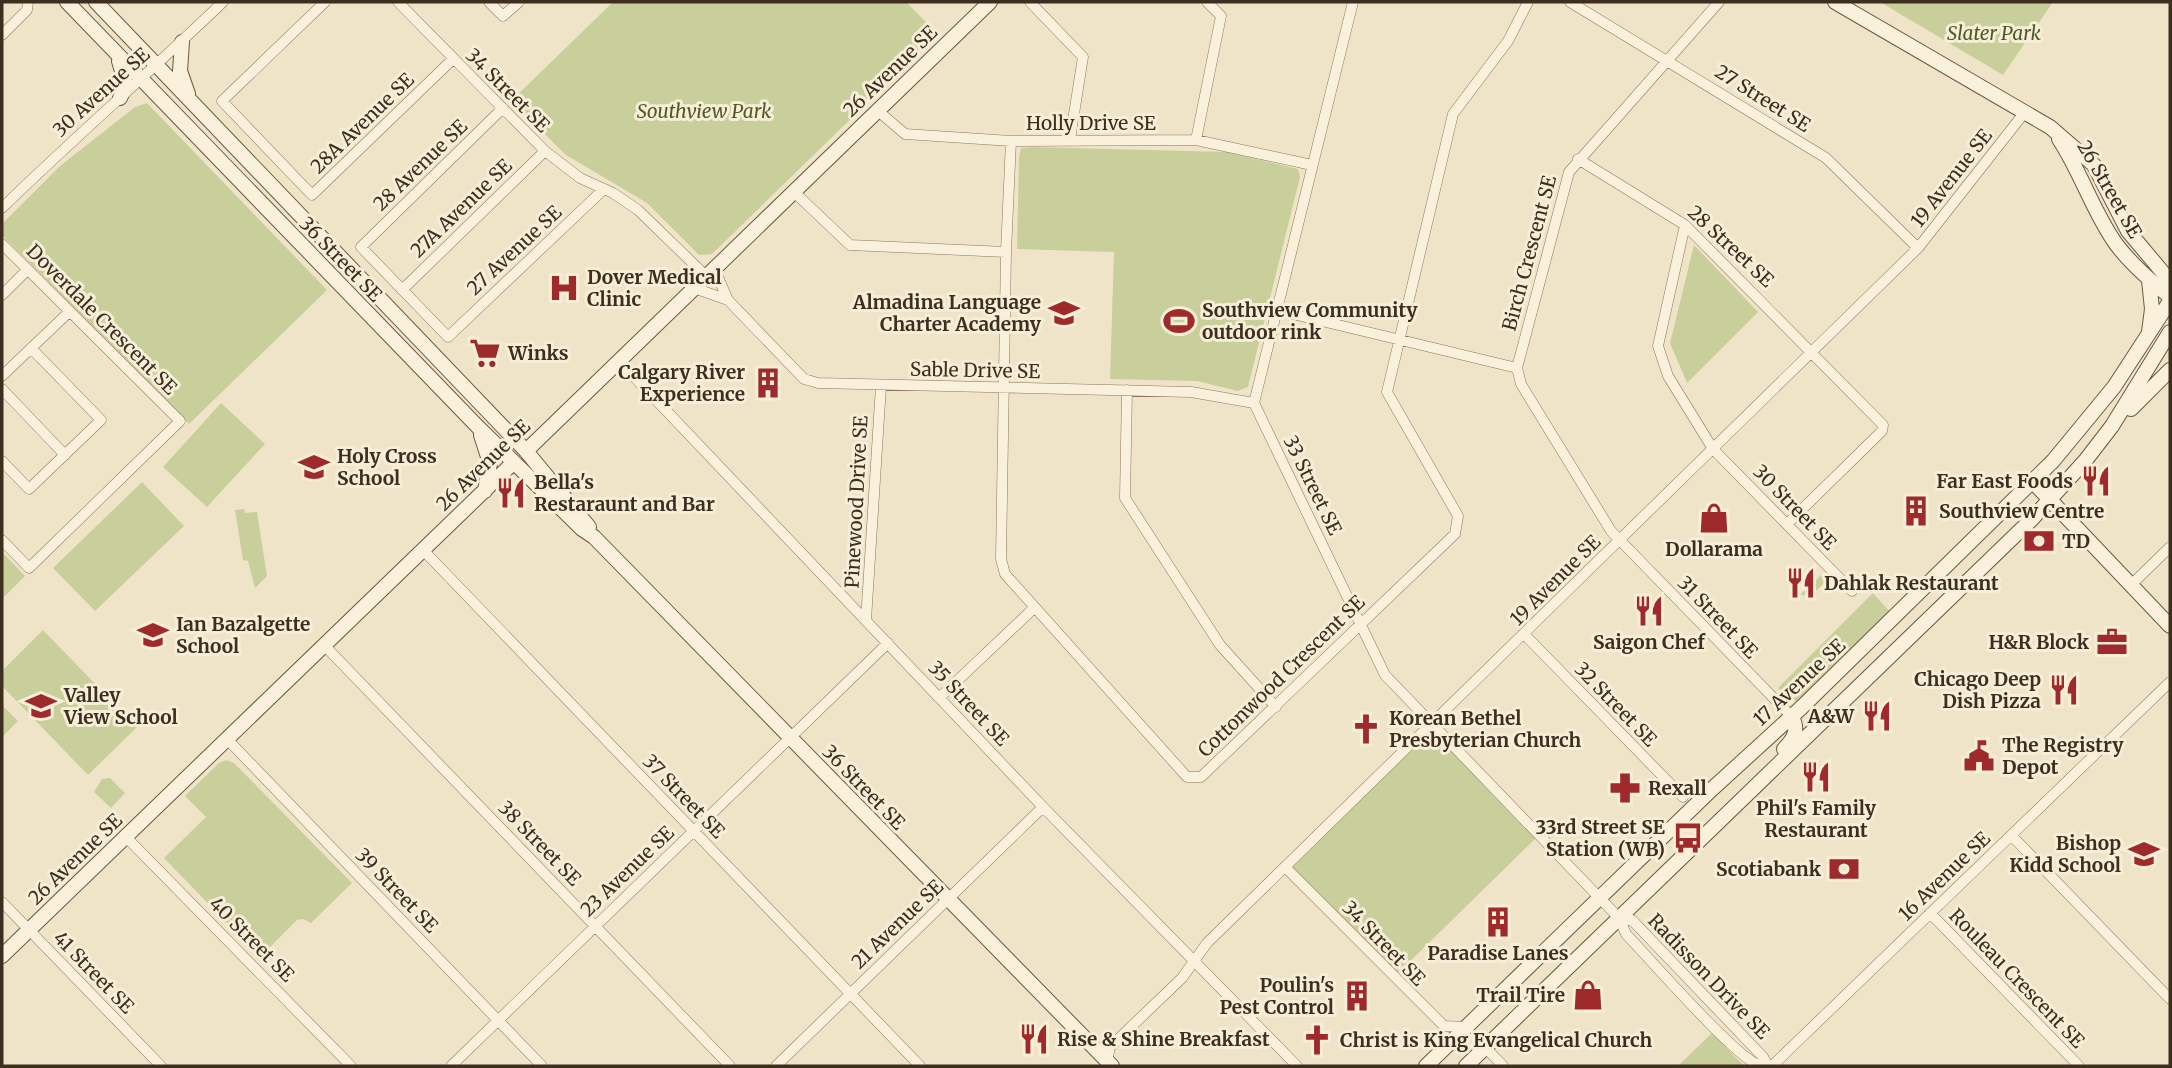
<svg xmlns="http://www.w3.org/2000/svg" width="2172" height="1068" font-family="Merriweather,serif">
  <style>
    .green { fill: #c9cf9b }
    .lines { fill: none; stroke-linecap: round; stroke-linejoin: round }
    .street-casing { stroke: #8d765c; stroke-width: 11 }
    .secondary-casing { stroke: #6f573f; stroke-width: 16 }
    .street { stroke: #faf1dc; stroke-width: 10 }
    .secondary { stroke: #faf1dc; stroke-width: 14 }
    .labels { text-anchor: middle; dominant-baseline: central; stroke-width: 6; stroke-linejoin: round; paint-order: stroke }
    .park-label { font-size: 19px; font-style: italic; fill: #4d5a26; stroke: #f7eed8 }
    .street-label { font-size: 19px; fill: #3d2e20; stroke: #f7eed8 }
    .poi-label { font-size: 19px; font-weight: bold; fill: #3d2e20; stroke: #f7eed8; text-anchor: start }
  </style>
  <rect width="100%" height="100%" fill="#f0e4c8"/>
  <path class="green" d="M613,2H906L938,34L712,254L699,255L647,203L566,155L511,101Z
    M1880,2H2053L2003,75Z
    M147,103L327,290L189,424L2,235V224L60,166L135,107Z
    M1032,147L1227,152L1298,169L1300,177L1248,387L1238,391L1197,381L1110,379L1114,252L1017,249L1019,157L1021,148Z
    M1694,245L1758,312L1687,383L1670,343Z
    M221,403L265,444L207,507L163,467Z
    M142,482L184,526L95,611L53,568Z
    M244,509L245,513L257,512L267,576L255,588L248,561L243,560L235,510Z
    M2,552L25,576L2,599Z
    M1821,575L1826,581L1815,592L1817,595H1800Z
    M1873,593L1892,614L1797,702L1778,688Z
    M43,630L137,727L88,775L2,686V671Z
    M2,705L18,721L2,737Z
    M1430,724L1539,835L1393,978L1285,867Z
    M226,760L234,763L352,883L311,923L303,919L297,920L260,957L164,858L206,817L185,796L219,763Z
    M110,778L125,793L111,808L94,792L102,779Z
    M1712,1033L1744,1066H1678Z"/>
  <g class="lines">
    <g class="street-casing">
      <path id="street" d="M325,2L222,101L312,195L453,59
        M398,2L545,151L580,178L613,193L638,210L706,276
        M489,2L503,16L519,2
        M1030,2L1083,57L1070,139
        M1353,2L1254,403L1385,675L1619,918L1626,934C1650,959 1735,1057 1760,1066
        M1570,2L1826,158L1918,248
        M1719,2L1569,172L1517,368L1521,384L1611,531L1792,717
        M2,35L27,10L28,2
        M503,108L361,247L448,337L604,189
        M877,110L905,134L1011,141L1196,140L1312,165
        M1196,140L1221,16L1207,2
        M1011,141L1006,252L1001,559L1005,574L1187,777H1201L1455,534L1458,516L1387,392L1453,114L1508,41L1528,2
        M1578,159L1685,225L1883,425L1882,431L1787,524
        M793,191L850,245L1006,252
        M2,208C74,138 150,72 223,2
        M1685,225L1658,346L1668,376L1713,449L1852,591
        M2,244L180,421L29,568L2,540
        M714,268L728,300L804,379L818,383L1191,392L1254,403
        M694,288L728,300
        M402,290L545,151
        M2,295L27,270
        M1276,310L1517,368
        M619,361L1043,807L1297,1066
        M2,376L68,313
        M2,389L65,455
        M1127,390L1125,498L1220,645L1276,707
        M2,461L29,489L101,420L31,348
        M423,550L920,1066
        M2131,585L2170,547
        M866,620L881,386
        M1525,635L1683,797
        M324,645L730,1066
        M939,698L1034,608
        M227,739L542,1066
        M2011,835L2170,999
        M126,837L351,1066
        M1285,867L1444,1026L1466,1027
        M2,902L161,1066
        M1930,913L2079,1066
        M1619,918L1632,920L1763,1057L1768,1066
        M1485,1047L1503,1066
        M451,1066L888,643
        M776,1066L1043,807
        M1106,1066L1110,1047L1182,978L1207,943L1918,248L2025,112
        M1772,1066L2170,682"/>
    </g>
    <g class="secondary-casing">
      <path id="secondary" d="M67,2L478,427L582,529L594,537L1112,1066
        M96,2L526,451L589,527
        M1835,2L2050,127L2094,165L2128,231L2170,281
        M182,42L180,71L188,94
        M119,61L126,85L120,98
        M2059,139C2081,172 2093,212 2116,244C2131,264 2151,281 2170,297
        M2149,332L2152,309L2149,280
        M2131,409L2170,370
        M481,435L490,463L485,491
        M526,451L990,2
        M2033,482L2170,626
        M1784,749C1794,739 1799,731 1792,717
        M2,956L513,463
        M1426,1066L1711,790L1802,707L2053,461L2114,387L2170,301
        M1466,1066L2031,520L2085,461L2112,426L2170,332"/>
    </g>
    <use href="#street" class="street"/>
    <use href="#secondary" class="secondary"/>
  </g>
  <defs>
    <g id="hospital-bare" transform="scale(2.415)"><path d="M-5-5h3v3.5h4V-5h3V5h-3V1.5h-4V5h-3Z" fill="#9e2a2b" stroke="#f7eed8" stroke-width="2.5" paint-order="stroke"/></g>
    <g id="school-bare" transform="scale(2.415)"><path d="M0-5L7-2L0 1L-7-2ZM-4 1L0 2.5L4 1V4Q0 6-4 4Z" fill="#9e2a2b" stroke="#f7eed8" stroke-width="2.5" paint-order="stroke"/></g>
    <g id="stadium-bare" transform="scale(2.415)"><path d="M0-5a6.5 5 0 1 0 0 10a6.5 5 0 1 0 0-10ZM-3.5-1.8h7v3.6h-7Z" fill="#9e2a2b" stroke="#f7eed8" stroke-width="2.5" paint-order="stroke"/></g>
    <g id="supermarket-bare" transform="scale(2.415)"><path d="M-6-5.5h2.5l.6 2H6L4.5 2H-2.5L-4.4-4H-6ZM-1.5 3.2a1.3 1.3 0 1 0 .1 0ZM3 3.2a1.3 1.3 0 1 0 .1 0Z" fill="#9e2a2b" stroke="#f7eed8" stroke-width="2.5" paint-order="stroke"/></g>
    <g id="building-bare" transform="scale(2.415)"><path d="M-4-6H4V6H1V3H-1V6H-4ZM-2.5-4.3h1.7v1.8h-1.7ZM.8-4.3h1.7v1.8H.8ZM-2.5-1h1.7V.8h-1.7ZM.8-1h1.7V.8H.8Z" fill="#9e2a2b" stroke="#f7eed8" stroke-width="2.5" paint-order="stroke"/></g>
    <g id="restaurant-bare" transform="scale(2.415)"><path d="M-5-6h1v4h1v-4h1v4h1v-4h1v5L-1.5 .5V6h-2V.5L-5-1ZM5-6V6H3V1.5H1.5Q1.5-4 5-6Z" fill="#9e2a2b" stroke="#f7eed8" stroke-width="2.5" paint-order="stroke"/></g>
    <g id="shop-bare" transform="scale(2.415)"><path d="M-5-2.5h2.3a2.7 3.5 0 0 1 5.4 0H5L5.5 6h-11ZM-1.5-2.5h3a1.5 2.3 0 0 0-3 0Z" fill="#9e2a2b" stroke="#f7eed8" stroke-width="2.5" paint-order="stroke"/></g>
    <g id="bank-bare" transform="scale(2.415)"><path d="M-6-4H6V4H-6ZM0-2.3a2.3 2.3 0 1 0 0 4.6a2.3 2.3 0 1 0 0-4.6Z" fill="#9e2a2b" stroke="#f7eed8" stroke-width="2.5" paint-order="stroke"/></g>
    <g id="office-bare" transform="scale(2.415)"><path d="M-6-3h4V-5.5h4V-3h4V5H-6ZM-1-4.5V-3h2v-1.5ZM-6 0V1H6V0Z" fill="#9e2a2b" stroke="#f7eed8" stroke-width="2.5" paint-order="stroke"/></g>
    <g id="church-bare" transform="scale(2.415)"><path d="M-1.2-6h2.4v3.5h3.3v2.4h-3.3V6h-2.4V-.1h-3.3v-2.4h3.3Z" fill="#9e2a2b" stroke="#f7eed8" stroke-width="2.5" paint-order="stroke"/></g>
    <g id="civic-bare" transform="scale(2.415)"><path d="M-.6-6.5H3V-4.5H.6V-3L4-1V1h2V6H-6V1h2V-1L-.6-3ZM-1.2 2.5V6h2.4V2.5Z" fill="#9e2a2b" stroke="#f7eed8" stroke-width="2.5" paint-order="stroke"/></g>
    <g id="pharmacy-bare" transform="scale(2.415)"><path d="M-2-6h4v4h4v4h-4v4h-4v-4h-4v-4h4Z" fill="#9e2a2b" stroke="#f7eed8" stroke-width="2.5" paint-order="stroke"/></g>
    <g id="bus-bare" transform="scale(2.415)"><path d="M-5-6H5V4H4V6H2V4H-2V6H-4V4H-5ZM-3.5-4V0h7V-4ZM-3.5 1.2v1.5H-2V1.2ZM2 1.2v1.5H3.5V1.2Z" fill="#9e2a2b" stroke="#f7eed8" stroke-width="2.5" paint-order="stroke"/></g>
  </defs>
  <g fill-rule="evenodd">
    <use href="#hospital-bare" x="564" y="288"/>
    <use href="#school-bare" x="1064" y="313"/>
    <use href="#stadium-bare" x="1179" y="321"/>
    <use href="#supermarket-bare" x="485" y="353"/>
    <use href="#building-bare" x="768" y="383"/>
    <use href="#school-bare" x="314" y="467"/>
    <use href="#restaurant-bare" x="2096" y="481"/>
    <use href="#restaurant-bare" x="511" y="493"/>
    <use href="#building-bare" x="1916" y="511"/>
    <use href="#shop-bare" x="1714" y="518"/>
    <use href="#bank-bare" x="2039" y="541"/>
    <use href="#restaurant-bare" x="1801" y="583"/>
    <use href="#restaurant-bare" x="1649" y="611"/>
    <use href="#school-bare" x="153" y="635"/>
    <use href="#office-bare" x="2112" y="642"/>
    <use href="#restaurant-bare" x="2064" y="690"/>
    <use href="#school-bare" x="41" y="706"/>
    <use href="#restaurant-bare" x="1877" y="716"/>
    <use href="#church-bare" x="1366" y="729"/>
    <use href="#civic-bare" x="1979" y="756"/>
    <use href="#restaurant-bare" x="1816" y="777"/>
    <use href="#pharmacy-bare" x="1625" y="788"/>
    <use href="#bus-bare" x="1688" y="838"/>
    <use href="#school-bare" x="2144" y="854"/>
    <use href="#bank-bare" x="1844" y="869"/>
    <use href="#building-bare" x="1498" y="922"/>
    <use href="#shop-bare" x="1588" y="995"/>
    <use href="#building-bare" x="1357" y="996"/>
    <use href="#restaurant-bare" x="1034" y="1039"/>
    <use href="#church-bare" x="1317" y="1040"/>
  </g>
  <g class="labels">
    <g class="park-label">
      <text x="1994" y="33">Slater Park</text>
      <text x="704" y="111">Southview Park</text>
    </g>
    <g class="street-label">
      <text transform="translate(890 71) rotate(-44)">26 Avenue SE</text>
      <text transform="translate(508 90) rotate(45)">34 Street SE</text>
      <text transform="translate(101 92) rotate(-42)">30 Avenue SE</text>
      <text transform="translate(1763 98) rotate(32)">27 Street SE</text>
      <text transform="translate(362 123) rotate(-44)">28A Avenue SE</text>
      <text x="1091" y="123">Holly Drive SE</text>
      <text transform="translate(420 165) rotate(-44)">28 Avenue SE</text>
      <text transform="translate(1951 178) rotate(-52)">19 Avenue SE</text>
      <text transform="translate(2110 189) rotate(60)">26 Street SE</text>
      <text transform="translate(461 208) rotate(-44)">27A Avenue SE</text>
      <text transform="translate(1731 246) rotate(43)">28 Street SE</text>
      <text transform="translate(514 250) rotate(-43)">27 Avenue SE</text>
      <text transform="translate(1529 253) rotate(-75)">Birch Crescent SE</text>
      <text transform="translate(341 259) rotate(46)">36 Street SE</text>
      <text transform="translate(102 319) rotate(45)">Doverdale Crescent SE</text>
      <text transform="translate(975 370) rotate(1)">Sable Drive SE</text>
      <text transform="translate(483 465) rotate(-44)">26 Avenue SE</text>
      <text transform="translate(1313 485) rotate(64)">33 Street SE</text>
      <text transform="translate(856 502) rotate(-87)">Pinewood Drive SE</text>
      <text transform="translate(1795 507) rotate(46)">30 Street SE</text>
      <text transform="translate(1555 580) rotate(-45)">19 Avenue SE</text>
      <text transform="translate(1718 617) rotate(46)">31 Street SE</text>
      <text transform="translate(1281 676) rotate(-44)">Cottonwood Crescent SE</text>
      <text transform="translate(1799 682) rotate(-43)">17 Avenue SE</text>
      <text transform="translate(969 703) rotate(47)">35 Street SE</text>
      <text transform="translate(1616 704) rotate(46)">32 Street SE</text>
      <text transform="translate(864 787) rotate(46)">36 Street SE</text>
      <text transform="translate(684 796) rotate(46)">37 Street SE</text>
      <text transform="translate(540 843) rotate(46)">38 Street SE</text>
      <text transform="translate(75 859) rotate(-44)">26 Avenue SE</text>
      <text transform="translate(627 871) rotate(-44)">23 Avenue SE</text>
      <text transform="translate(1944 876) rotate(-44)">16 Avenue SE</text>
      <text transform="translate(397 890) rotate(46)">39 Street SE</text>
      <text transform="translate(897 924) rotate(-44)">21 Avenue SE</text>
      <text transform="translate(252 939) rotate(45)">40 Street SE</text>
      <text transform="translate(1384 943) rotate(46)">34 Street SE</text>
      <text transform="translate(94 972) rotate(46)">41 Street SE</text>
      <text transform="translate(1709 976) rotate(46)">Radisson Drive SE</text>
      <text transform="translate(2017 978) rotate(46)">Rouleau Crescent SE</text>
    </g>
    <g class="poi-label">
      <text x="587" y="277">Dover Medical<tspan x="587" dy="22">Clinic</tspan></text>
      <text x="1041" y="302" text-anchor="end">Almadina Language<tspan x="1041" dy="22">Charter Academy</tspan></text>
      <text x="1202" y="310">Southview Community<tspan x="1202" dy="22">outdoor rink</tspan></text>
      <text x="508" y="353">Winks</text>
      <text x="745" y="372" text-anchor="end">Calgary River<tspan x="745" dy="22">Experience</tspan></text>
      <text x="337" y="456">Holy Cross<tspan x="337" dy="22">School</tspan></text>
      <text x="2073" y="481" text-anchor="end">Far East Foods</text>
      <text x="534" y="482">Bella's<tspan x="534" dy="22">Restaraunt and Bar</tspan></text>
      <text x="1939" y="511">Southview Centre</text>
      <text x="2062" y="541">TD</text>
      <text x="1714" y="549" text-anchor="middle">Dollarama</text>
      <text x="1824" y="583">Dahlak Restaurant</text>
      <text x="176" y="624">Ian Bazalgette<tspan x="176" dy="22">School</tspan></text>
      <text x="1649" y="642" text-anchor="middle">Saigon Chef</text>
      <text x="2089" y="642" text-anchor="end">H&amp;R Block</text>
      <text x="2041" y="679" text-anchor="end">Chicago Deep<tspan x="2041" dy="22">Dish Pizza</tspan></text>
      <text x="64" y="695">Valley<tspan x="64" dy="22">View School</tspan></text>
      <text x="1854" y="716" text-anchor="end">A&amp;W</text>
      <text x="1389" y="718">Korean Bethel<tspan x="1389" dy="22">Presbyterian Church</tspan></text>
      <text x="2002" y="745">The Registry<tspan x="2002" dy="22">Depot</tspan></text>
      <text x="1648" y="788">Rexall</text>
      <text x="1816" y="808" text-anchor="middle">Phil's Family<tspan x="1816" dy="22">Restaurant</tspan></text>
      <text x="1665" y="827" text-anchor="end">33rd Street SE<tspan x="1665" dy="22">Station (WB)</tspan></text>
      <text x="2121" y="843" text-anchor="end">Bishop<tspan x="2121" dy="22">Kidd School</tspan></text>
      <text x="1821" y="869" text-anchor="end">Scotiabank</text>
      <text x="1498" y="953" text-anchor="middle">Paradise Lanes</text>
      <text x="1334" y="985" text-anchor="end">Poulin's<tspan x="1334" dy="22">Pest Control</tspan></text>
      <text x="1565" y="995" text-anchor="end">Trail Tire</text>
      <text x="1057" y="1039">Rise &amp; Shine Breakfast</text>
      <text x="1340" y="1040">Christ is King Evangelical Church</text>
    </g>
  </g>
  <rect width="2172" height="1068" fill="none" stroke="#3d2e20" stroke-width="7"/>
</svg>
